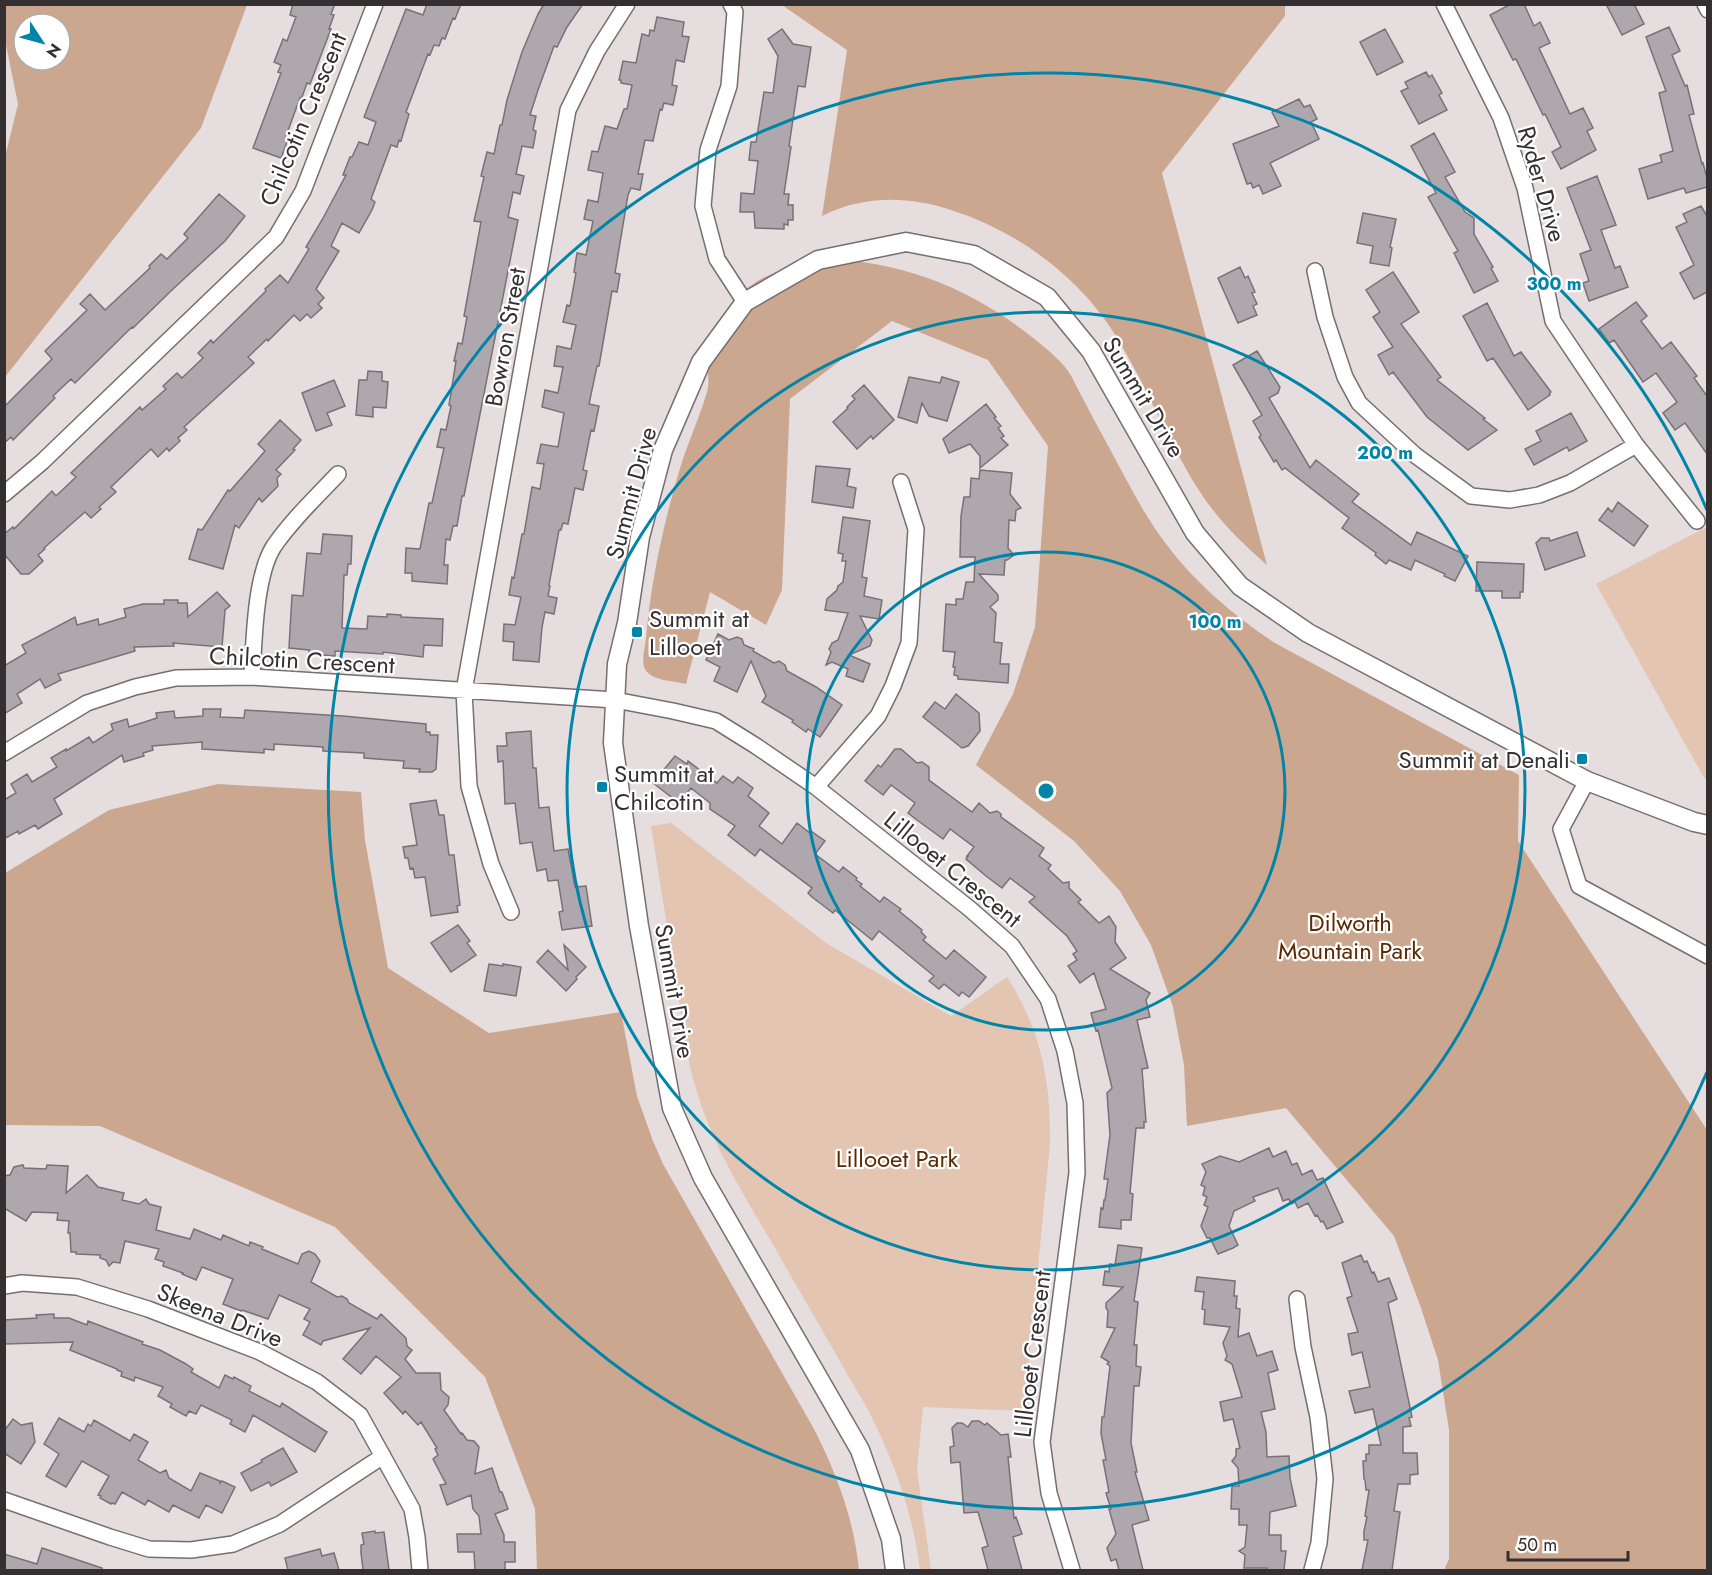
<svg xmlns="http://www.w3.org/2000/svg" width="1712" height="1575" font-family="Jost,sans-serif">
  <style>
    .green { fill: #e3c5b2 }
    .forest { fill: #cca790; fill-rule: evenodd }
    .building { fill: #aea7ad; stroke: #787176; stroke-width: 1.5 }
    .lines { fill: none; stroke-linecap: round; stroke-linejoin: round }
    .minor-casing { stroke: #766e70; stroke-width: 18 }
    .tertiary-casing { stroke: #766e70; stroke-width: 21 }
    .minor { stroke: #fff; stroke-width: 15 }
    .tertiary { stroke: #fff; stroke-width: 18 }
    .ring { fill: none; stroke: #0084a7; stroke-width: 3 }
    .poi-dot { fill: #0084a7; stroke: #fff; stroke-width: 2 }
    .labels { text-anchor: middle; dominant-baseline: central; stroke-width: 4.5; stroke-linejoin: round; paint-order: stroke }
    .street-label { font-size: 24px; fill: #343031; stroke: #fff }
    .poi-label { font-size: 24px; fill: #343031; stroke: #fff; text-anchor: start }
    .park-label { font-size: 24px; fill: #5a2a02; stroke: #fff }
    .centre { fill: #0084a7; stroke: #fff; stroke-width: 3 }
    .ring-label { font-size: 18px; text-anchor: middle; font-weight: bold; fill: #0084a7; stroke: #fff; stroke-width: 4.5; stroke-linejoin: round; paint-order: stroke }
  </style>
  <rect width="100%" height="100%" fill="#e6dddf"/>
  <path class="green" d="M1707,527V779L1704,778L1596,584Z
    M671,823L826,943L951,1016L1007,977C1041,1030 1051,1081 1050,1144L1024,1411L923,1407L917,1470L931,1570H920C913,1513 894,1461 868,1410C836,1354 804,1299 772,1243C735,1180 700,1125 687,1051L651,826Z"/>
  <path class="forest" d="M5,4L247,5L201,128L5,377V157L18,104L5,40ZM24,24H60V60H24Z
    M782,5H1285V16L1162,173L1267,565C1243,544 1220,522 1202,495C1167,442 1145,380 1110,327C1073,272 1014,230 951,210C908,196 863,195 822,216L847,50Z
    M854,261C918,268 977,294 1028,334C1041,344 1055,355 1065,367C1072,375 1076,386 1081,395C1091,414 1101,433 1111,451C1125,477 1138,503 1154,527C1185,574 1228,612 1275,643L1519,775L1518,841L1707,1130V1570H1444L1449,1559V1430L1438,1360L1420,1305L1394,1236L1286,1108L1187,1126L1184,1065L1173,1007L1151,945L1120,891L1074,841L976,765L1013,694L1035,627L1048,446L988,360L892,321L790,399L782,590L766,625L710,592L686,684C675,681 651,681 645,669C641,662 645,647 646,638C651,580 664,521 681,465C689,440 700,416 707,392C710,382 707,370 708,360C711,340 723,314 736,299C769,263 809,266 854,261Z
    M218,784L361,792L365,840L388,968L489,1033L621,1012L637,1096L653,1141L663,1164L814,1429C837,1474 854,1520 859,1570H537L535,1509L485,1377L335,1227L100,1126L5,1125V873L109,810Z"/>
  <path class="building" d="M293,4H335L331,14L334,15L329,29H331L310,84L307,83L301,100L300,98L286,136L289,137L281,158L253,148L281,73L278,72L281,65L274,62L283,39L287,41L296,17L290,15Z
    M427,4H461L455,19L453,18L445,39L442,38L439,46L434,45L430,55L428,54L406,112L409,114L401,141L399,140L397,147L391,145L371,199L375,202L372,210L359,233L342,223L331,246L339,251L316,289L324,298L318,304L322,308L311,318L307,314L300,321L294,315L268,341L267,339L248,357L254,363L184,427L187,430L178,438L180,441L169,451L167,448L158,457L151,449L111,487L116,492L99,507L101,509L91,518L85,512L44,548L45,549L38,555L43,561L29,574H21L4,554V534L13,527L14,529L52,491L56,496L76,477L71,473L140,407L142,410L166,389L163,386L177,373L182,378L203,358L198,353L211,340L213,343L266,291L265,289L280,275L288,283L309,249L306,247L322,220L346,175H343L350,157H352L359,142L368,145L376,122L364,117L406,9L423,15Z
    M544,4H583L567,27L557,47L554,46L538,90L530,115L536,116L533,130L536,131L533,148L522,146L516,174L524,176L520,194L513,192L508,217L518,220L464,496H462L457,526H453L450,540L446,539L444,565H448L447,584L412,581V573H405L406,548L420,549L429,503H432L444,448L437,447L441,429L446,430L451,406L449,405L456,361H454L458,343L462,344L467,317L464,316L481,222L474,221L484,177L481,176L487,152L494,154L500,125H502L507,100L522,52L538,14Z
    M1511,4H1524L1534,26L1540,22L1550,43L1539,48L1570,114L1583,108L1593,128L1587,131L1596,150L1561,169L1552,152L1561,147L1545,114L1543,115L1516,59L1513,60L1490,15Z
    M1606,4H1634L1644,24L1622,35Z
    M657,17L684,22L682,36L689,37L684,62L676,60L672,85L677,86L673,105L664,103L662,110L660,109L653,141L645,140L638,174H643L640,190L631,188L628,195L615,273L620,274L617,292L612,291L599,366H597L589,404L599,406L594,431L591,430L583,470L587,471L583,490L575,488L568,524L563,523L561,530H559L549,585L550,586L548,596L557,598L554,614L545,612L542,627L539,662L513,660L514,642L503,641L504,624L515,625L521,597L509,595L512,577L514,578L522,534H524L532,487L540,489L544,464L537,463L541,444L558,447L564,413L542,407L545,390L558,393L563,367L554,366L557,346L571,349L576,325L563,322L567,305L570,306L576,273L574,272L577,253L586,255L593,221L584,219L588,200L598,202L603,173L588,170L592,151L598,152L605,126L617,129L624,109H627L632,85L621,83V80H619L623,61L636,63L642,34L649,36L650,30L654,31Z
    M1669,27L1680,51L1672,55L1685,86L1687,85L1694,114L1689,115L1702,164L1703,163L1707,178V187L1686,193L1684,188L1648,199L1639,169L1662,162L1660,155L1673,151L1659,93L1666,91L1646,37Z
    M782,29L793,44L811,47L805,87L798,86L789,146L791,147L784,194H789L788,205H793V220H788V225L784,224V229L755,228L754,212H740L741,193L754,194L758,161L749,160L751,142H756L764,92L773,93L778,56L768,39Z
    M1385,29L1403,62L1377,75L1360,42Z
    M1426,72L1429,77L1432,75L1442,93L1439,95L1447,110L1419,124L1401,91L1408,88L1405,82Z
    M1299,99L1304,107L1310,105L1317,119L1311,122L1319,139L1270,163L1281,186L1263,194L1259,185L1253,188L1251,183L1247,184L1233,144L1279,126L1272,112Z
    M1434,133L1455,172L1445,177L1465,212L1474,218V234L1493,267L1491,268L1498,281L1474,293L1454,253L1458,251L1428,197L1436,193L1411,146Z
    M1597,176L1616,225L1601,230L1615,268L1620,266L1628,287L1589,301L1583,283L1589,281L1580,254L1591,250L1567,188Z
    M219,194L245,216L225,241L173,289L133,328L132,327L75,383L71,379L53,396L55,398L13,440L11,437L4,443V407L52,359L45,351L87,310L80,304L90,294L105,310L150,268L149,266L161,254L167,259L188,238L184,234Z
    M1701,206L1707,216V292L1694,299L1680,273L1694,265L1676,227L1687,222L1683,214Z
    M1363,213L1396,219L1390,247L1392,248L1389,266L1370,263L1373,246L1357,243Z
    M1240,267L1245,278L1248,276L1255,292L1252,293L1257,304L1253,306L1257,315L1238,323L1218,278Z
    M1393,272L1419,312L1401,324L1441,377L1437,380L1485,418L1483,419L1497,430L1468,450L1427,417L1393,372L1389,375L1378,355L1393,347L1373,317L1380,312L1366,290Z
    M1636,302L1647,316L1641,321L1662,349L1671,342L1697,376L1694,378L1707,396V454L1685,423L1675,430L1663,413L1677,402L1656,373L1643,382L1614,340L1609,343L1599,329Z
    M1487,303L1514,356L1521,352L1551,392L1549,394L1550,395L1528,410L1493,358L1487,361L1463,316Z
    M1257,351L1280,387L1278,393L1269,398L1310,468L1316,460L1359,494L1352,502L1411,545L1417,532L1468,556L1455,581L1444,576L1445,574L1415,560L1411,570L1389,560L1386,564L1375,555L1376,553L1342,528L1349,518L1285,468L1282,470L1276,460L1274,462L1259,437L1261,435L1253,421L1262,415L1233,365Z
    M368,371L382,372V381L388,382L386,408L373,407V417L356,415L359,380H367Z
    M909,377L940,383L942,377L959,382L947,421L929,416L922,403L917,423L898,417Z
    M334,380L345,406L327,413L332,425L316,431L302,393Z
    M864,385L894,420L873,439L871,436L857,449L833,422L848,408L847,407L855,399L852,396Z
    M986,404L996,417L994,418L1001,426L998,428L1004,436L1001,438L1008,445L980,468V456L970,444L949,453L943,439Z
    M1571,413L1587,441L1569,451L1567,447L1534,465L1525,449L1541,441L1536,431Z
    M280,420L301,440L293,449L295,450L276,470L281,474L277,478L278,486L262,502L259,498L239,528L235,525L223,569L189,559L198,529L202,530L228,490L230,491L265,451L258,444Z
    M816,466L850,469L847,486L856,488L853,508L812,502Z
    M980,470L1012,473L1010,494L1021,508L1016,510L1015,521L1009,520L1008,548L1014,555L1007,560H1005L1004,575L979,574L998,595V600L990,607L996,613L994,642L1002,643L1000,664H1009L1008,683L958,679V676L954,675L955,667H953L955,652L943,651L946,604L956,605V599H963L966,582H974L975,557H960L961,516L964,497H970L971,478L979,479Z
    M1618,502L1648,526L1634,546L1599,520L1608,508L1612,512Z
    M843,517L870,521L862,577L867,578L864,596L882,600L879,619L860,616L872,640L870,646L849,655L870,664L863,682L846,676L848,669L832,662L826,665L831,652L829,649L832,643L838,640L848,613L825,610L827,599L837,590L838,586L843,582L846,561H842L843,554L838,553Z
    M1577,532L1585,556L1545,570L1536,543L1541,538H1549L1550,541Z
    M323,534L352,536L351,564H348L347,575H344L342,628L367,629L368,616L387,617V614L401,615V617L443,619L442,646L424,645L423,657L383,652V654L335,651V656L309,654V650L289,648L292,595L303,596L307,553L321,554Z
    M1477,562L1524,564L1523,592H1520V598H1502V591H1476Z
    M217,592L230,606L225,610L222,647L173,643L174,646L134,647L135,651L58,674L61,680L45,688L40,679L17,694L22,703L4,714V666L26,653L22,645L75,617L77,625L98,619L99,625L126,617L124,609L143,604H164V600H178V603H187L188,617Z
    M718,634L729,640L737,637L742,639L744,645L754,649L753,651L774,663L779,661L785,665L787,671L816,687L842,705L820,737L808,729L806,732L792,722L793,720L762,702L766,696L751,661L737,692L714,681L720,667L706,660Z
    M956,694L979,713L980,731L968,746L962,748L923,717L935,702L945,709Z
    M203,709H221L220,717L244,718L245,710L343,716L426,724V732H430V735H438L436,769L432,772H419L420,769L403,768L404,761L364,758V753L323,751V747L274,744V750L264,749V753L202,749V742L152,746L153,750L143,753L144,756L124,762L122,755L54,799L62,814L38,829L35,825L19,834L18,831L4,839V800L16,793L11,784L27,774L32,782L57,767L51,758L66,749V751L89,737L93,743L113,730L111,724L127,719L129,727L157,718L156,713L174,711L175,718L203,716Z
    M531,731L533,768H536L539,808L549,807L554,851L568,849L575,887L586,886L592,926L562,930L559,912L563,911L558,880L548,881L546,869L537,871L532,842L520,844L515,803L505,804L503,761L498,762L497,746H507L506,733Z
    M895,749H901L917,763L922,762L929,767V780L972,812L979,803L990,813L997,811L1001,814V817L1044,848L1039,856L1051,865L1048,869L1063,883L1069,882V888L1081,900L1078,902L1099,923L1109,916L1116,927L1115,942L1126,958L1110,969L1150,993L1146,1000L1150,1017L1137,1020L1148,1068L1142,1069L1146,1122H1144V1128H1136L1130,1193L1133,1194L1131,1220H1121V1229L1099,1227L1101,1208L1103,1209L1104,1200H1105L1108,1179H1104L1110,1135L1107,1093L1112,1088L1098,1030L1096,1031L1091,1013L1106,1009L1094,973L1080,983L1068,966L1077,960L1073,954L1077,951L1067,936L1029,902L1035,897L1010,878L1002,888L986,876L966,859L968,856H967L974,847L950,829L943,839L917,820L908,813L915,803L891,785L883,795L865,781L878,765L881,767Z
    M675,756L687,764L688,761L717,783L723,776L733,783L738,777L753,788L748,796L769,813L759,826L782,844L797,823L810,833L811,831L825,841L815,854L839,872L843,867L857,878L856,880L862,884L860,886L880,902L884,897L901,909L899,911L922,930L921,932L926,937L923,940L946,959L954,950L986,977L969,997L962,992L959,996L944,984L939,989L929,981L934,976L879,931L872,940L835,910L833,913L812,897L808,893L812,888L760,849L755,856L728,835L735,826L710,809V803L691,788L679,803L653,783Z
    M436,800L439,815H444L449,855H454L460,905L457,906L458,912L431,916L425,877L415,878L413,868L410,869L408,858H405L403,847L417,845L410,804Z
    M458,925L470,941L467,943L476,955L451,972L431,943Z
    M564,945L586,967L576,977L577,979L566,991L537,962L548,950L568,970Z
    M489,964L503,966V964L521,967L516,996L484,991Z
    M1269,1148L1273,1157L1286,1151L1292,1165L1297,1163L1302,1175L1312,1170L1317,1180L1323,1178L1343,1222L1327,1229L1323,1221L1321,1222L1317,1215L1315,1216L1308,1203L1298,1208L1295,1202L1291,1204L1289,1199L1283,1201L1278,1188L1253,1197L1255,1201L1234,1211L1229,1226L1238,1245L1233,1248L1218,1254L1210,1238H1207L1201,1226L1208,1207L1204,1205L1207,1197L1203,1195L1205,1187L1201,1185L1206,1172L1202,1164L1220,1156L1239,1162Z
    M23,1165L24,1168L46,1169L47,1165L68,1166L66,1193L87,1175L98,1187L124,1193L122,1200L139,1204L146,1199L149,1204L161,1207L156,1230L190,1239L194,1229L221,1240L223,1235L249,1246L250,1242L263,1247L262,1249L298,1264L302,1254L309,1251L315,1254L320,1261L311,1282L337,1297L342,1296L347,1299L349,1303L377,1319L381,1314L406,1338L407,1346L412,1350L405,1359L416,1373H440L441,1390L449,1397L448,1405L444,1410L461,1434L462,1433L467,1440L474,1441L479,1447L475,1474L492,1468L500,1492H502L508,1509L495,1514L504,1535V1542H515V1562H505V1570H475L474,1552H458L457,1534H481L479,1516L473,1509L471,1495L447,1505L440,1485L446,1484L433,1459L438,1455L435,1449L437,1448L421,1422L418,1425L405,1411L403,1414L384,1393L401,1377L376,1356L361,1374L343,1359L370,1328L323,1341L321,1345L303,1335L310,1322L304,1319L310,1309L279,1295L268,1319L242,1310L241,1311L223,1304L233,1279L202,1267L196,1280L182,1274L183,1273L163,1266L164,1262L155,1259L159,1249L125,1241L120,1263L113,1262L109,1266L106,1260L100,1258V1255L76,1254V1252H71L70,1233H68L69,1221L57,1220L58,1213L32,1212L26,1221L4,1208V1176L10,1175L14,1167Z
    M1118,1245L1142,1248L1134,1301L1138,1302L1134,1345H1137L1136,1366L1141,1367L1139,1386H1134L1131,1443L1137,1472H1135L1149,1520L1132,1525L1143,1570H1119L1116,1559L1111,1561L1107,1548L1116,1534L1109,1509H1111L1106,1493L1109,1492L1103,1460H1106L1101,1433L1102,1417H1104L1110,1366L1107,1364L1109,1362L1101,1357L1115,1328L1107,1327L1108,1311L1106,1308V1303L1123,1287L1103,1285L1105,1271L1109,1272L1110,1264L1115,1265Z
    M1361,1255L1364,1262L1367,1261L1372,1273L1374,1272L1378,1282L1389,1278L1397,1299L1388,1303L1412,1417L1409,1418L1411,1426L1403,1427V1453H1417L1418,1474L1410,1475V1484H1398L1394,1511L1400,1512L1392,1570H1362L1368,1540H1364V1531L1367,1517L1365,1516L1369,1490H1366L1365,1480L1364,1479L1363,1461H1366V1454H1369V1445H1381L1373,1409L1355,1413L1349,1391L1370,1387L1362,1352L1352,1355L1348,1334L1358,1332L1347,1298L1352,1296L1342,1263Z
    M1197,1277L1235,1281L1234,1296H1237L1236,1308L1240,1309L1238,1337L1249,1333L1257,1356L1272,1351L1278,1370L1268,1373L1275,1409L1261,1412L1266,1432L1267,1457L1289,1456L1290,1478L1296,1506L1270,1512L1269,1535H1281V1551H1286L1284,1570H1267V1568H1244L1245,1555L1239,1551L1245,1547L1247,1525H1239V1509H1231L1232,1486H1239L1238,1468L1232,1461L1236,1456V1449L1240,1448L1233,1419L1224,1421L1220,1402L1242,1397L1232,1364L1225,1360L1227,1356L1223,1343L1230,1327L1204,1324L1205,1310L1202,1309L1204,1292L1195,1291Z
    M54,1314V1318H69L87,1325L88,1321L143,1342L142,1344L160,1350L186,1364L193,1369L191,1372L219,1388L225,1375L233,1379L234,1377L251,1386L249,1391L280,1407L282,1403L327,1432L315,1452L253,1415L245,1432L230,1424L232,1420L201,1405L196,1414L189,1411L186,1416L170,1407L172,1404L158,1396L163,1387L135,1377L134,1381L121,1376L122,1372L117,1370V1369L70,1350L73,1342L4,1344V1320L37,1318L36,1315Z
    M59,1418L84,1432L88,1424L91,1426L94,1420L130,1441L134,1434L148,1442L138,1460L160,1473L166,1470L169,1478L191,1491L200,1473L220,1481V1483L222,1481L235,1487L222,1513L206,1505L199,1518L173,1505L169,1512L148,1500L145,1505L122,1492L115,1504L112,1503L111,1504L100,1498L101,1496L98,1495L109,1476L82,1461L66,1487L46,1476L59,1454L44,1444Z
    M13,1419L21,1425L32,1423L35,1442L21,1464L4,1453V1431Z
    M972,1421H979L985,1425L987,1423L1001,1435L1008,1434L1011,1457H1008L1014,1518L1016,1517L1022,1534L1013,1537L1022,1570H988L982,1548L988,1546L978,1512L964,1513L960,1462L951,1463L950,1447L954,1446L952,1428L957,1423H962L968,1427Z
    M283,1448L297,1472L271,1486L269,1482L251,1491L241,1473L262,1462L261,1460Z
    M375,1531V1533L384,1532L389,1570H363L361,1553V1545L364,1544L362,1533Z
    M42,1548L102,1568V1570H4V1554L37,1564Z
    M320,1549L322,1556L334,1553L339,1570H288L285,1558Z"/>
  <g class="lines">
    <g class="minor-casing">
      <path id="minor" d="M731,4L735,12L729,86L708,150L703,206L717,259L745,302
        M1444,4L1501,118L1525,188L1553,321L1636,445L1697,521
        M1705,4L1708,10
        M1315,271L1325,317L1345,377L1359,403L1415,455L1471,496L1510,500L1539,495L1570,483L1636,445
        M4,494L42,462L276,237L303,191L375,4
        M252,677C254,641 255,575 274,546C292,520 316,497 338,474
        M4,753L87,703L135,687L176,678L252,677L615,700L673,711L716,721L756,746L816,787L970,909L1012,946L1048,999L1065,1051L1075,1103L1077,1173L1042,1442L1049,1493L1072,1570
        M1587,781L1561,829L1579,886L1708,956
        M816,787L878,716L893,686L909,643L916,529L901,482
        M511,912L491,864L469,786L464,691L568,110L597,51L627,4
        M4,1286L22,1283L77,1287L148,1309L260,1352L317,1382L360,1415L412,1509L417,1537L420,1570
        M1297,1299L1303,1347L1318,1417L1325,1479L1319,1543L1312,1570
        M4,1500L110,1537L149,1549L191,1550L233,1544L280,1524L383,1456"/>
    </g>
    <g class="tertiary-casing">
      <path id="tertiary" d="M895,1570L891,1539L860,1450L703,1178L672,1108L639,926L613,743L617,664L627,623L640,537L663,450L701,362L745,302L818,260L906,242L974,255L1047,297L1091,351L1195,533L1240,586L1308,633L1587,781L1694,822L1708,825"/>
    </g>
    <use href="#minor" class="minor"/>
    <use href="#tertiary" class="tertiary"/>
  </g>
  <g class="ring">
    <circle cx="1046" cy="791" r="239"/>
    <circle cx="1046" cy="791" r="479"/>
    <path d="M1707 1072A718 718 0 1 1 1707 510"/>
  </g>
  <g class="poi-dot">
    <rect x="631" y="626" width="12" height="12" rx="3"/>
    <rect x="1576" y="753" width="12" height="12" rx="3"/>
    <rect x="596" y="781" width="12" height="12" rx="3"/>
  </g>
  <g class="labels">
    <g class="street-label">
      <text transform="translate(303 119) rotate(-67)">Chilcotin Crescent</text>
      <text transform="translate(1542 184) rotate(74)">Ryder Drive</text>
      <text transform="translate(505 337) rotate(-80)">Bowron Street</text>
      <text transform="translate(1144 397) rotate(59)">Summit Drive</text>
      <text transform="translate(631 493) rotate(-75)">Summit Drive</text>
      <text transform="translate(302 660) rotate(3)">Chilcotin Crescent</text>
      <text transform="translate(953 869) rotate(39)">Lillooet Crescent</text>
      <text transform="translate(675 991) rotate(80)">Summit Drive</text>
      <text transform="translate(220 1315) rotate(22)">Skeena Drive</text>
      <text transform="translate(1032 1354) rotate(-83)">Lillooet Crescent</text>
    </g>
    <g class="poi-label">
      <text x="649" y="618">Summit at<tspan x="649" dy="28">Lillooet</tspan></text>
      <text x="1570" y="759" text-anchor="end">Summit at Denali</text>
      <text x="614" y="773">Summit at<tspan x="614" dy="28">Chilcotin</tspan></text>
    </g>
    <g class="park-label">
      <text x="1350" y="922">Dilworth<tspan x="1350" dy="28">Mountain Park</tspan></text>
      <text x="897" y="1158">Lillooet Park</text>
    </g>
  </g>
  <circle cx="1046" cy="791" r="9" class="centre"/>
  <g class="ring-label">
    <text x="1554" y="290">300 m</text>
    <text x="1385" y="459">200 m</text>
    <text x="1215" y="628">100 m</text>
  </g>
  <rect width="1712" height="1575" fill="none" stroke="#343031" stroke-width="12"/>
  <g transform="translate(42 42) rotate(126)"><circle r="28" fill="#ffffff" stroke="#aeacad" stroke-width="1.5"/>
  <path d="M0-4.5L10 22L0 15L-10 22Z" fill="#0084a7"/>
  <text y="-9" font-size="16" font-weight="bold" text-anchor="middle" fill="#343031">N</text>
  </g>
  <path d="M1508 1551v9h120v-9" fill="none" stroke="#343031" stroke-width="3"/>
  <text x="1517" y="1551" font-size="18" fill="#343031" stroke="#ffffff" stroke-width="4.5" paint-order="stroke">50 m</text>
</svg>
